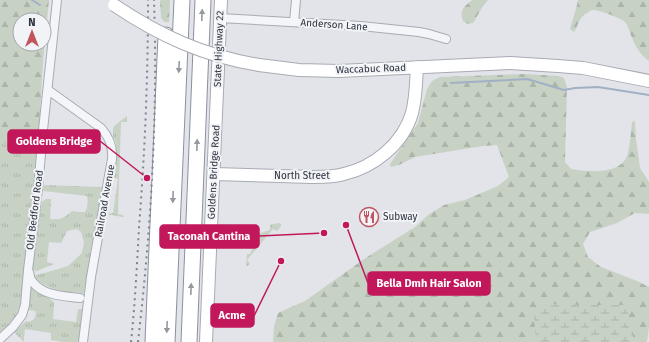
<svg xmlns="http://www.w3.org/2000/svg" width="649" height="342" font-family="'Fira Sans',sans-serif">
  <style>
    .grass { fill: url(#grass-tufts) }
    .forest { fill: url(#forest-firs); fill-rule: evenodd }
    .wetland { fill: url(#wetland-marsh) }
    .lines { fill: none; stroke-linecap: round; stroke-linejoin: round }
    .stream { stroke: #a1b0c5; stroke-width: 2 }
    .street-casing { stroke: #a8abb3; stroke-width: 10 }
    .secondary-casing { stroke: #a8abb3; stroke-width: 14 }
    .highway-casing { stroke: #8b919e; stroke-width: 17 }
    .street { stroke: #f4f5f8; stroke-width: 8 }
    .secondary { stroke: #fff; stroke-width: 12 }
    .highway { stroke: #fff; stroke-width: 15 }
    .rail { stroke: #7d8391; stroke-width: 2; stroke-dasharray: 2 4; stroke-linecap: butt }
    .secondary-bridge-casing { stroke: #a8abb3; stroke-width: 14; stroke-linecap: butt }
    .secondary-bridge { stroke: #fff; stroke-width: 12 }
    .oneway { fill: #96989f }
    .labels { text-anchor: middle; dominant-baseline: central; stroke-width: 4; stroke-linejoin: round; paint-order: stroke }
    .street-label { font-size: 10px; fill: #2c323f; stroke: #f1f3f6 }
    .poi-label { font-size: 10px; fill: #2c323f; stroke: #f1f3f6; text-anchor: start }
    .leader { fill: none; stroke: #c2185b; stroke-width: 1.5 }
    .callout-dot { fill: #c2185b; stroke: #f1f3f6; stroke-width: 1.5 }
    .callout { fill: #c2185b; stroke: #c2185b; stroke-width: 1.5 }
    .callout-label { font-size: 11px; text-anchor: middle; font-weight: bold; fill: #fff }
  </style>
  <defs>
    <pattern id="grass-tufts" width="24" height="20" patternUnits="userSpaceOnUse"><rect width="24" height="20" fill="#c7d2c4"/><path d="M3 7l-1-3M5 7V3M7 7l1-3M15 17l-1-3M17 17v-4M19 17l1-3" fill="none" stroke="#abb5a9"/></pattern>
    <pattern id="forest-firs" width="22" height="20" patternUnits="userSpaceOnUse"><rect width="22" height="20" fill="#c7d2c4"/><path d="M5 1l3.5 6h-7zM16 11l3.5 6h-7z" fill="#abb5a9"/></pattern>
    <pattern id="wetland-marsh" width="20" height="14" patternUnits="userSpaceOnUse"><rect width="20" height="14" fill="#c7d2c4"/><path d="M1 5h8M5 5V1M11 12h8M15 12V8" fill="none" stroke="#abb5a9"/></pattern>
  </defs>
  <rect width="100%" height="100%" fill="#e2e4e9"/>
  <path class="grass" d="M127,116V122H121L118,214L123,215L124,217H122L107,214L113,213L118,179L114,178V177L117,155L116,143L113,136V130L114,126Z
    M0,140L37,144L31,215L20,305L15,318L0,333Z
    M42,185L102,187L84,293C67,292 45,290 33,276L55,270L68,266L82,253L84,242L81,232L77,229L67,231L61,243L49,242L47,262L54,264L37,271L32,270V267L39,211L42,202L46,199H51L50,219C61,220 64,218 72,211L79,212H85C88,208 88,200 87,196L44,191L42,190Z
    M278,223L281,224V226L277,231L273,229L247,260L250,263L249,265L247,266L246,265L247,254H250L252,250L253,237L248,236L249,232L252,231L254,235L270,230V225Z
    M31,286C38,288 48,298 54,302L53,319L76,322L78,309H83L79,342H63L51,340V333L25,329L24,339V342L14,332L26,321L29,322L34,319L36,314L35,311L29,310Z"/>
  <path class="forest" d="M0,0H49L43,62L38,145L0,141ZM20,20H44V44H20Z
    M160,0H170L169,22H164L161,18Z
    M472,0H488L483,6L473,23L468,24L463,21C459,10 464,7 472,0Z
    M578,0H649V61C639,54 635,45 630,33C629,30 628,25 625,22C621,18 599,10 593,10C590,10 585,14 583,16C578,20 578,27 574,32L570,29L577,5Z
    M525,74L559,76L564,78L567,87L565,162L571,169C587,172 620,175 627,156C630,148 631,131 632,122L635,121L636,139L640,168L649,182V214L635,213L617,223L590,232L583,244L588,257L601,267L637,281L649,287V327L647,342H273L274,326L278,313L305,301L367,257L415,227L428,215L444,205L465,200L498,186L509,177L497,145L483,146L415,157L399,165L391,167L390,164L418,123L427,89L432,81L440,77Z"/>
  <path class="wetland" d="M543,304H569L578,305H623L627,307L634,342H536L534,313L537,309Z"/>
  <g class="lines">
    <path class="stream" d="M32,0L40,5
      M451,83L527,79L564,90L575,88L598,87L649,95"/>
    <g class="street-casing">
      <path id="street" d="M220,18L361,26L419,32L429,34L446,39
        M294,22L296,0
        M48,90L101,128C110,138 113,147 112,159L91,277L83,342
        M29,272C30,275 30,279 32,281C42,296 65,296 80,298
        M0,339L13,327L22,315L25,305L28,270L38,189L43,130L57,0"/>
    </g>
    <g class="secondary-casing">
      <path id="secondary" d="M259,65L299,70L339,71L510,63L558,66L583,68L649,81
        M214,174L313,177C324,177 334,177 344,174C374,167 403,144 412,113C416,98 416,82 417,67
        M206,342L221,0"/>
    </g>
    <g class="highway-casing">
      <path id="highway" d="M153,342L166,35
        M167,342L182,0
        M189,342L203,0"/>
    </g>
    <use href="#street" class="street"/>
    <use href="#secondary" class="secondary"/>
    <use href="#highway" class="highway"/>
    <path class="rail" d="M131,342C135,304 137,265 139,227C145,152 148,76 148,0
      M138,342C151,229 158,114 154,0"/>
    <g class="secondary-bridge-casing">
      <path id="secondary-bridge" d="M114,5C160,36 204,56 259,65"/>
    </g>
    <use href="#secondary-bridge" class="secondary-bridge"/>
  </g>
  <defs><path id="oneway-solid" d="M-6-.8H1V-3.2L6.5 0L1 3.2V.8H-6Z"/></defs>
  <g class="oneway">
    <use href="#oneway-solid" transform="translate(202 15) rotate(-88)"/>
    <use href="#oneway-solid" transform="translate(179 67) rotate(93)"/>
    <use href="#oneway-solid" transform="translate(197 145) rotate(-88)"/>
    <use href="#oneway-solid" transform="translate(173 197) rotate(92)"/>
    <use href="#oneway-solid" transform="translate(191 289) rotate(-88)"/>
    <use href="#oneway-solid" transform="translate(167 327) rotate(92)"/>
  </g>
  <defs>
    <g id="restaurant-ring" transform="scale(1)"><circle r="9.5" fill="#f1f3f6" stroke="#c0555e" stroke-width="1.5"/><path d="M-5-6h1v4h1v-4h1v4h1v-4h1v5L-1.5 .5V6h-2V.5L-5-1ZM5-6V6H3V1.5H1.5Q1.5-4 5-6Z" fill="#c0555e"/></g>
  </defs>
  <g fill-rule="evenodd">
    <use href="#restaurant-ring" x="369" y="217"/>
  </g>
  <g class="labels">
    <g class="street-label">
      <text transform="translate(334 25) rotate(4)">Anderson Lane</text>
      <text transform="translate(219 49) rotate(-88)">State Highway 22</text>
      <text transform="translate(371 69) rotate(-2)">Waccabuc Road</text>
      <text transform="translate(214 172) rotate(-87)">Goldens Bridge Road</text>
      <text x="302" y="176">North Street</text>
      <text transform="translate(105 201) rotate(-80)">Railroad Avenue</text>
      <text transform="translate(35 210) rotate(-83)">Old Bedford Road</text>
    </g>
    <g class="poi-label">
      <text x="383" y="217">Subway</text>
    </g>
  </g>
  <path class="leader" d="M147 178L100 141M324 233L259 236M346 225L368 283M281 261L254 316"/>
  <g class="callout-dot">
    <circle cx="147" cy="178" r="4"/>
    <circle cx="324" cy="233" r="4"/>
    <circle cx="346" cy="225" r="4"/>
    <circle cx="281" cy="261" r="4"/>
  </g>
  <g class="callout">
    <rect x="8" y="130" width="92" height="23" rx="4"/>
    <rect x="160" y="225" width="99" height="23" rx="4"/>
    <rect x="368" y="272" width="122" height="23" rx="4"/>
    <rect x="211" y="304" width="43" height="23" rx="4"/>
  </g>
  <g class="callout-label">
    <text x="54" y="145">Goldens Bridge</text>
    <text x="209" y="240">Taconah Cantina</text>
    <text x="429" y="287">Bella Dmh Hair Salon</text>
    <text x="232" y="319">Acme</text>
  </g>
  <g transform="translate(32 32)"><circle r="19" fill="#f1f3f6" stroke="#a2a6ad"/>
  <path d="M0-3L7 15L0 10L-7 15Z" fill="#c0555e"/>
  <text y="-6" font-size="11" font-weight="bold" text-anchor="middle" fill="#2c323f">N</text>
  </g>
</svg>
